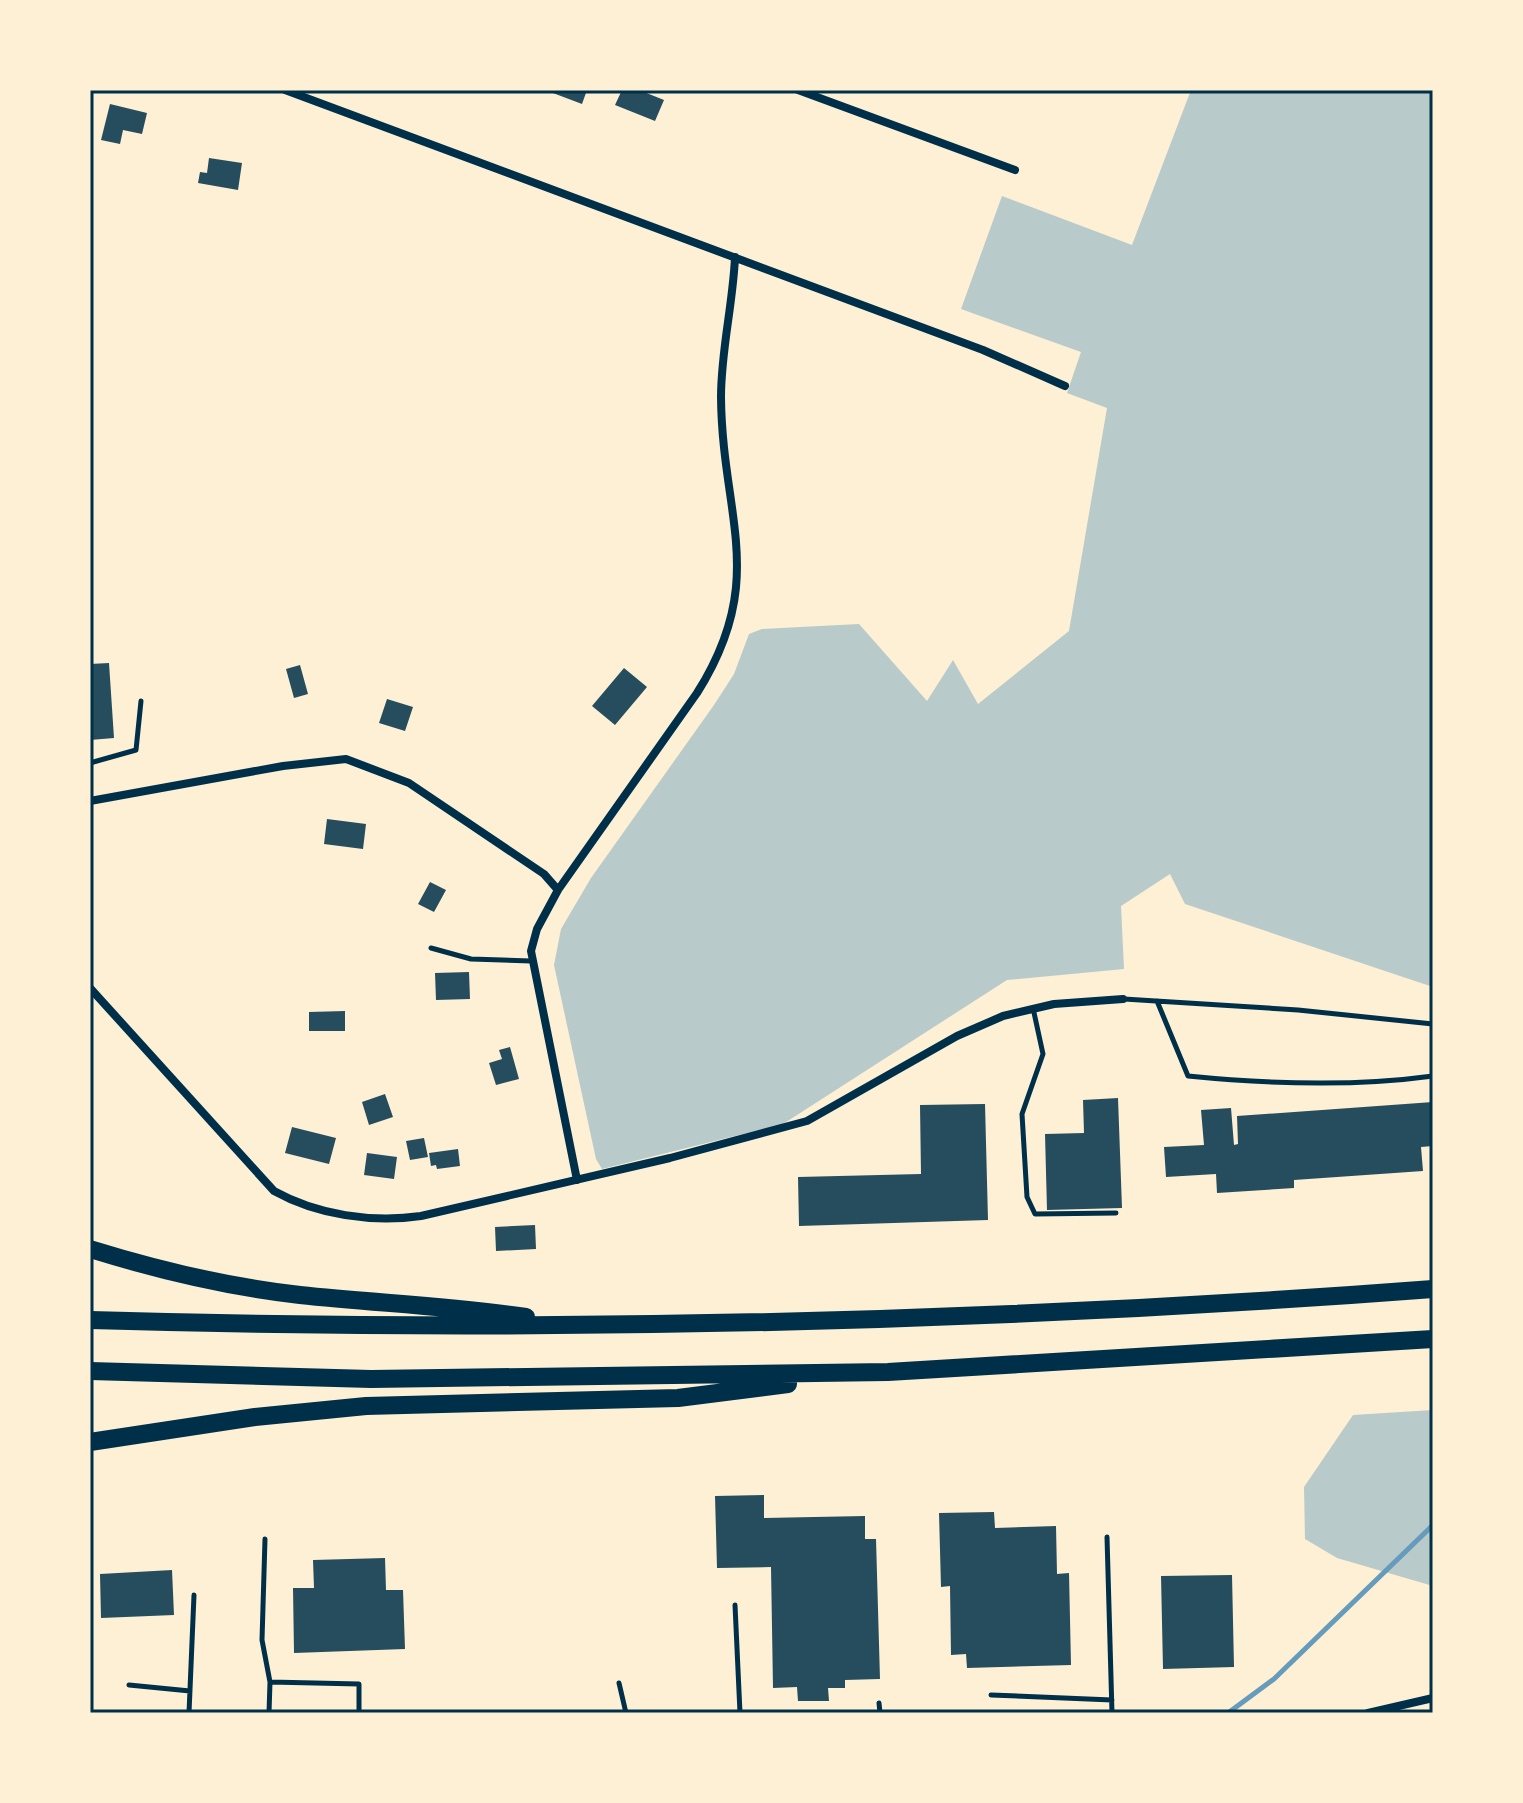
<svg xmlns="http://www.w3.org/2000/svg" width="1523" height="1803" font-family="Arial,sans-serif">
  <style>
    .green { fill: #b9caca }
    .lines { fill: none; stroke-linecap: round; stroke-linejoin: round }
    .stream { stroke: #669bbc; stroke-width: 5 }
    .building { fill: #264d5e }
    .service { stroke: #003049; stroke-width: 5 }
    .minor { stroke: #003049; stroke-width: 8 }
    .motorway { stroke: #003049; stroke-width: 18 }
    .neatline { fill: none; stroke: #003049; stroke-width: 3 }
  </style>
  <rect width="100%" height="100%" fill="#fdf0d5"/>
  <path class="green" d="M1191,90H1433V987L1185,904L1170,874L1121,906L1124,969L1007,980L783,1124L602,1169L596,1159L554,965L561,929L591,878L714,705L734,674L749,634L762,629L859,624L927,701L953,660L978,704L1069,631L1107,408L1067,393L1081,352L961,309L1002,196L1132,245Z
    M1433,1410V1586L1337,1558L1305,1539L1304,1487L1353,1415Z"/>
  <g class="lines">
    <path class="stream" d="M1228,1713L1274,1679L1433,1525"/>
  </g>
  <path class="building" d="M545,90H587L582,104Z
    M622,90H639L664,100L655,121L615,105Z
    M110,104L147,113L142,134L123,130L120,144L101,140Z
    M209,158L242,163L238,190L198,183L200,172L207,173Z
    M109,663L114,738L90,740V664Z
    M300,665L308,694L294,698L286,669Z
    M624,668L647,687L615,725L592,706Z
    M387,699L413,707L405,731L379,723Z
    M327,819L366,824L363,849L324,844Z
    M430,882L446,890L434,912L418,904Z
    M469,972L470,999L436,1000L435,973Z
    M345,1011V1031H309V1012Z
    M510,1047L519,1079L496,1085L489,1063L502,1059L499,1050Z
    M385,1094L393,1117L369,1125L362,1102Z
    M1118,1098L1122,1208L1047,1210L1045,1134L1084,1133L1083,1100Z
    M1433,1102V1146L1421,1147L1423,1171L1294,1180V1188L1217,1193L1216,1174L1166,1177L1164,1147L1204,1145L1201,1110L1231,1108L1234,1145L1238,1144L1237,1116Z
    M985,1104L988,1220L799,1226L798,1177L921,1174L920,1105Z
    M292,1127L336,1138L329,1164L285,1153Z
    M424,1138L428,1157L410,1160L406,1141Z
    M458,1149L460,1166L437,1169L436,1165L431,1166L429,1153Z
    M367,1153L397,1157L394,1179L364,1175Z
    M535,1225L536,1249L496,1251L495,1227Z
    M764,1495V1518L865,1516V1539H876L880,1679L845,1680V1688H828L829,1701H798L797,1687L773,1688L771,1567L717,1568L715,1496Z
    M994,1512L995,1528L1056,1526L1057,1574L1069,1573L1071,1665L967,1668L966,1654L951,1655L950,1586L941,1587L939,1513Z
    M385,1558L386,1590H403L405,1649L294,1653L293,1588H314L313,1560Z
    M172,1570L174,1615L101,1618L100,1574Z
    M1232,1575L1234,1667L1163,1669L1161,1576Z"/>
  <g class="lines">
    <path class="service" d="M90,763L136,750L141,701
      M431,948L471,959L531,961
      M1124,999L1298,1010L1433,1024
      M1157,1001L1188,1076C1268,1084 1353,1087 1433,1076
      M1033,1008L1043,1054L1022,1114L1027,1197L1035,1214L1116,1213
      M1107,1537L1112,1713
      M265,1539L262,1640L270,1682L359,1684V1713
      M735,1605L740,1713
      M619,1683L626,1713
      M129,1685L190,1691
      M991,1695L1112,1700
      M879,1703L880,1713
      M189,1713L194,1595
      M269,1713L270,1682"/>
    <path class="minor" d="M285,90L983,350L1065,386
      M798,90L1015,170
      M90,801L283,766L346,759L409,783L544,874L558,890
      M90,988L274,1191C317,1215 372,1223 421,1216L670,1158L807,1121L957,1036L1003,1016L1054,1004L1123,999
      M577,1180L531,951L537,929L558,890L697,693C769,579 722,517 721,397C721,350 733,304 735,257
      M1368,1713L1433,1698"/>
    <path class="motorway" d="M90,1249C158,1270 228,1287 300,1295C375,1303 450,1306 526,1317
      M90,1320C538,1333 986,1323 1433,1289
      M90,1371L371,1379L888,1372L1433,1339
      M90,1442L255,1417L366,1406L678,1398L788,1384"/>
  </g>
  <rect width="1523" height="1803" fill="none" stroke="#fdf0d5" stroke-width="184"/>
  <rect x="92" y="92" width="1339" height="1619" class="neatline"/>
</svg>
